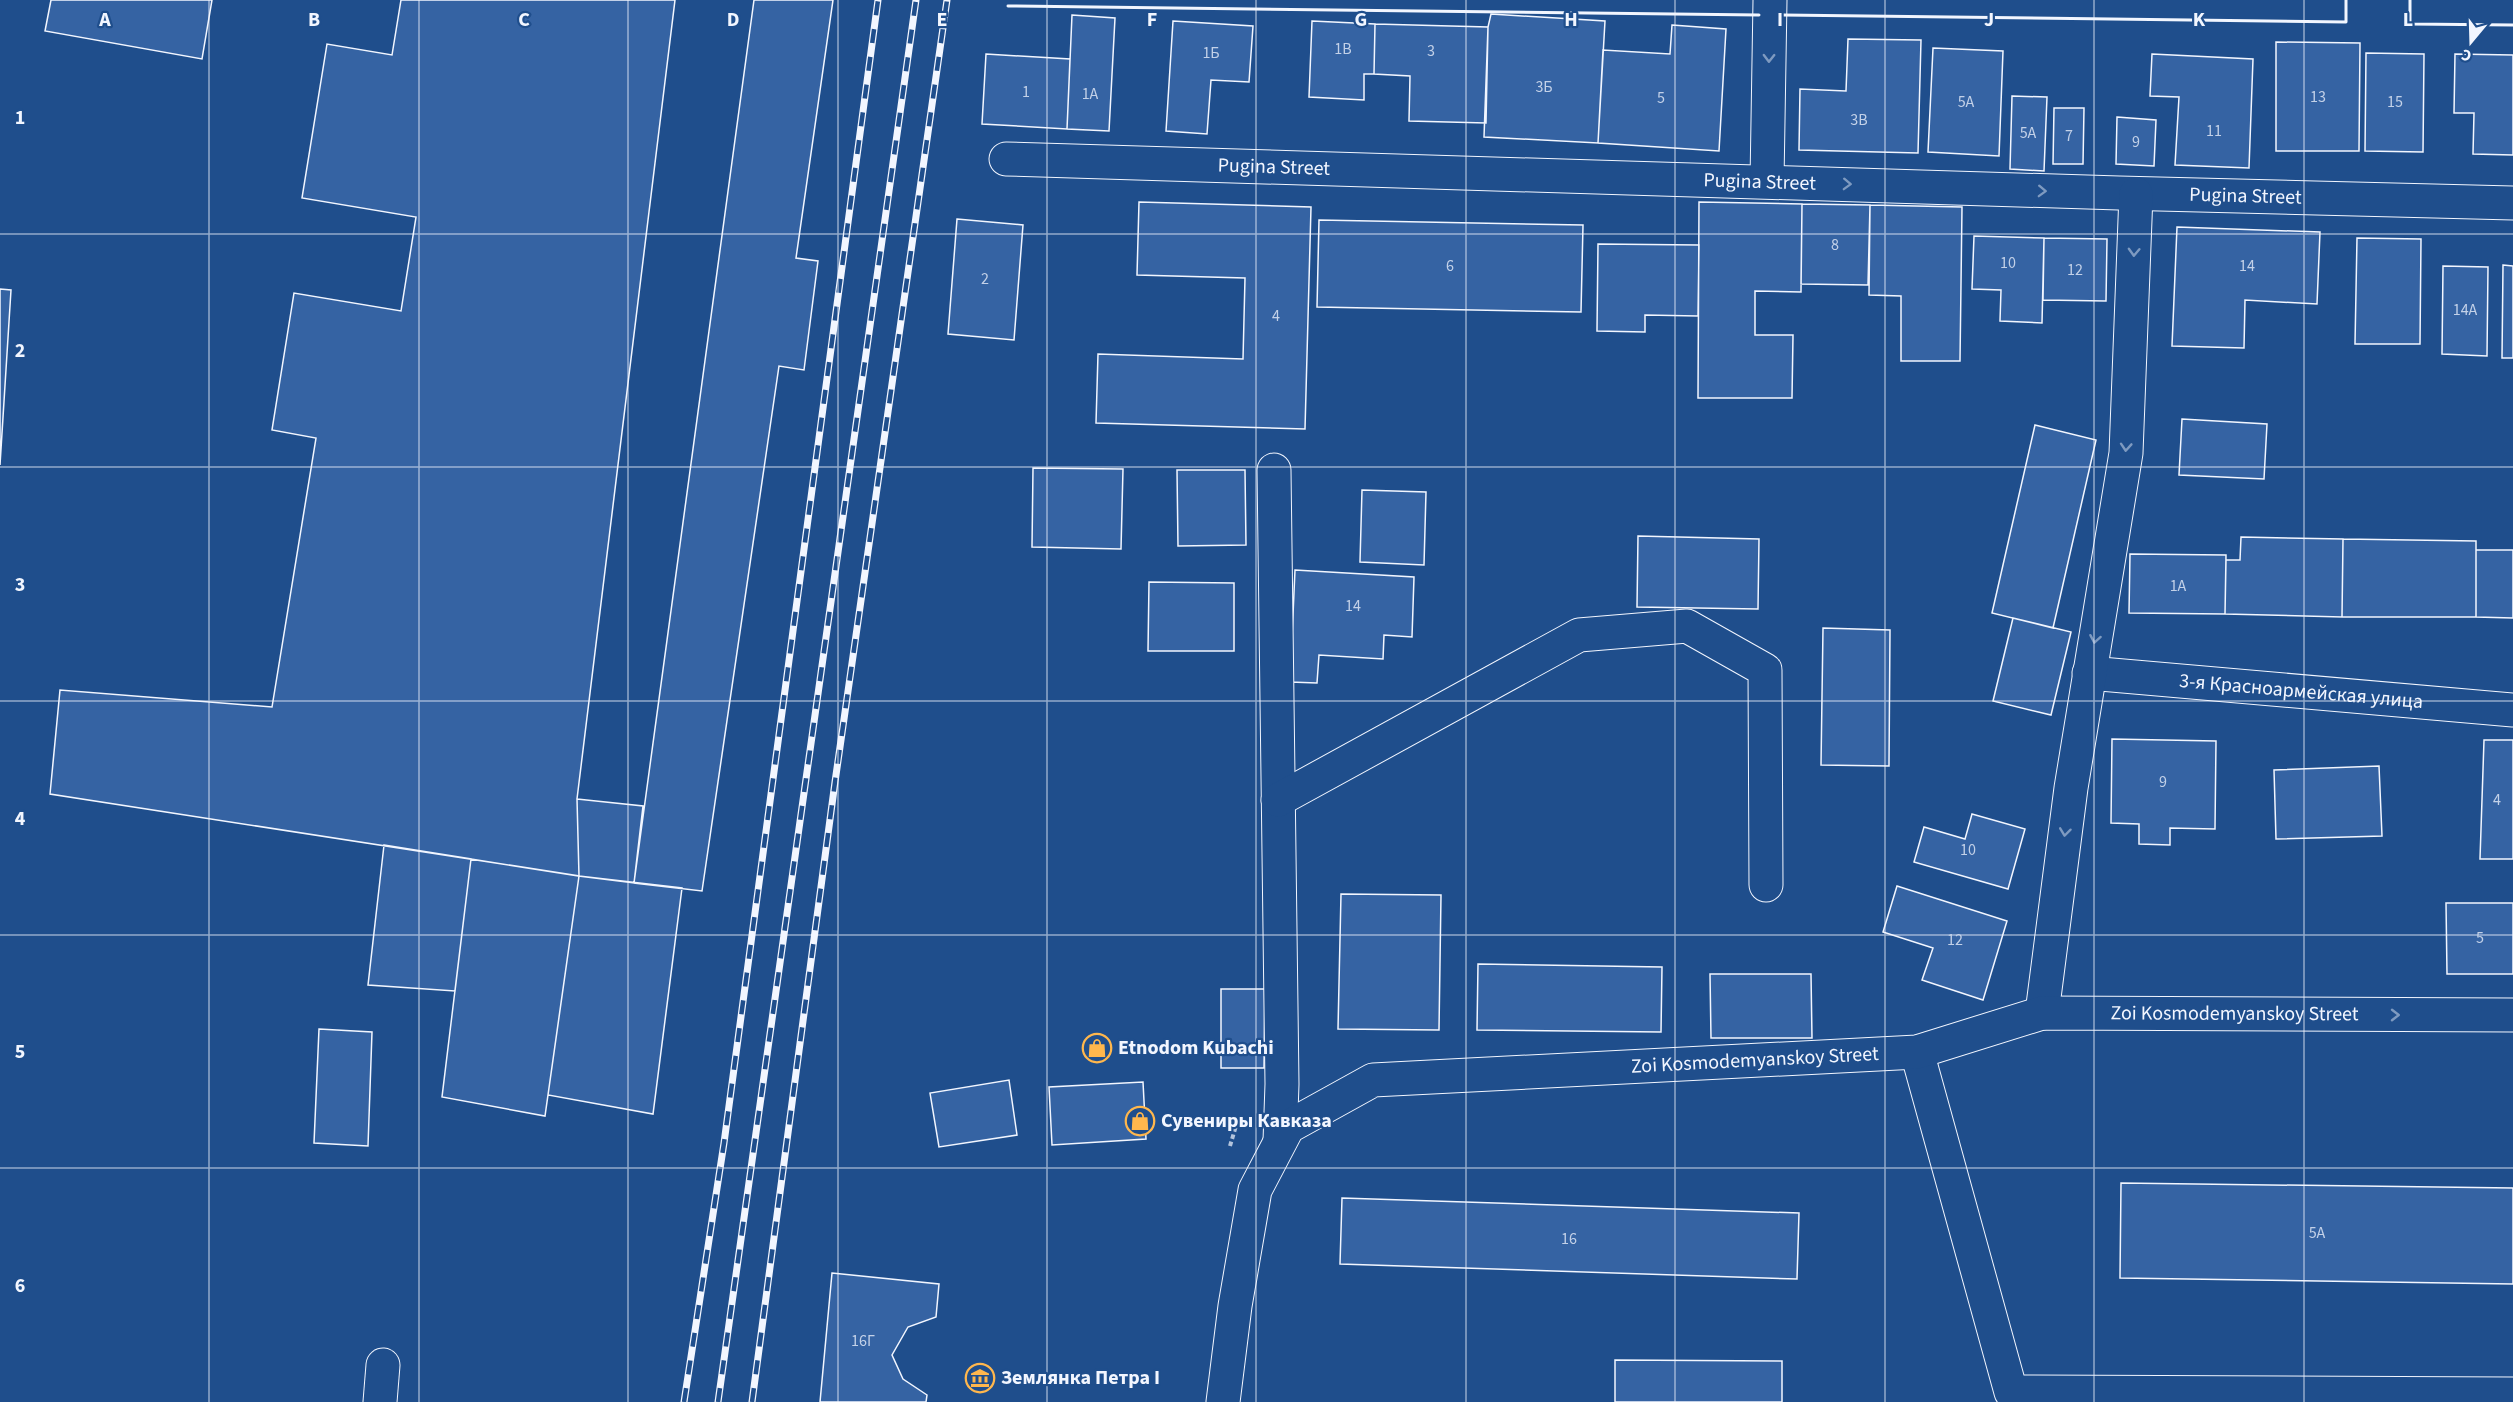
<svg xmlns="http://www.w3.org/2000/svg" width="2513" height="1402" font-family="'Source Sans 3',sans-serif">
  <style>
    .building { fill: #3563a3; stroke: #f2f6ff; stroke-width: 1.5 }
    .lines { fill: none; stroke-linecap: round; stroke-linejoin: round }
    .minor-casing { stroke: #f2f6ff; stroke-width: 35 }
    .path { stroke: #b3c4dc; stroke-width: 4; stroke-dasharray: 4.5 3; stroke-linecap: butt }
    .minor { stroke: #1f4e8c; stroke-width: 33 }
    .rail-casing { stroke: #f2f6ff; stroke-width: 7 }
    .rail { stroke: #1f4e8c; stroke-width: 4.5; stroke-dasharray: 14; stroke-linecap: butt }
    .wall { stroke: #f2f6ff; stroke-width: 3 }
    .oneway { stroke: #7e9ac0 }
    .grid { fill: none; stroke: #f2f6ff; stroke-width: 1.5; stroke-opacity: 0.55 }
    .labels { text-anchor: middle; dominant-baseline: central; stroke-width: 4.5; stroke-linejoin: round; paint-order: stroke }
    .number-label { font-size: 16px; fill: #c3d1e8 }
    .street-label { font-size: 20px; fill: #f2f6ff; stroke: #1f4e8c }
    .poi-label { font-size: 20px; font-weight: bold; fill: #f2f6ff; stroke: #1f4e8c; text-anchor: start }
    .grid-label { font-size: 20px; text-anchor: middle; font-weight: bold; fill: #f2f6ff; stroke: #1f4e8c; stroke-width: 4.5; stroke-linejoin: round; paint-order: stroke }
  </style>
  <rect width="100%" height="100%" fill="#1f4e8c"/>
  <path class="building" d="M51,0H212L202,59L45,31Z
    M401,0H675L577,799L579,876L50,794L60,690L272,707L316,438L272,430L294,293L401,311L416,217L302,198L327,44L392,55Z
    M754,0H833L796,258L818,261L804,370L779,366L702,891L634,883Z
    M1491,14L1605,21L1598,143L1484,137L1488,27Z
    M1072,15L1115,18L1109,131L1067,129Z
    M1173,21L1253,26L1249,82L1211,80L1207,134L1166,131Z
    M1312,21L1375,24L1374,74H1364V100L1309,97Z
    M1375,24L1488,27L1486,123L1409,121L1410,76L1374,74Z
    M1672,25L1726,29L1719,151L1598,143L1603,50L1670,54Z
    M1848,39L1921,40L1918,153L1799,150L1800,89L1846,91Z
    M2276,42L2360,43L2359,151H2276Z
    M1933,48L2003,51L1999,156L1928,152Z
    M2366,53L2424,54L2423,152L2365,151Z
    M986,54L1070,59L1067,129L982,124Z
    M2152,54L2253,59L2249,168L2175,165L2179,97L2150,96Z
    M2455,54L2513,55V155L2473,154L2474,113H2454Z
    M2012,96L2047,97L2044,171L2010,169Z
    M2054,108H2084L2083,164H2053Z
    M2117,117L2156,120L2154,166L2116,164Z
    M1139,202L1311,207L1305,429L1096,423L1098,354L1243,359L1245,278L1137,275Z
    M1699,202L1802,204L1801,292L1755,291V335H1793L1792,398H1698Z
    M1802,204L1870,205L1868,285L1801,284Z
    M1870,205L1962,207L1960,361H1901V296L1869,295Z
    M957,219L1023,225L1014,340L948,334Z
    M1319,220L1583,225L1581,312L1317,307Z
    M2177,227L2320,232L2317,304L2245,300L2244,348L2172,346Z
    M1974,236L2044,238L2042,323L2000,321L2001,290L1972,289Z
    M2044,238L2107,239L2106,301L2043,300Z
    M2357,238L2421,239L2420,344H2355Z
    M1598,244L1699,245L1698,316L1645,315V332L1597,331Z
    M2503,265L2513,266V358H2502Z
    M2443,266L2488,267L2487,356L2442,354Z
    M0,289L11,290L0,465Z
    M2182,419L2267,424L2264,479L2179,475Z
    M2035,425L2096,440L2053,628L1992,613Z
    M1033,468L1123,469L1121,549L1032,547Z
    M1177,470H1245L1246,545L1178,546Z
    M1362,490L1426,492L1424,565L1360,562Z
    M1638,536L1759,539L1758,609L1637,607Z
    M2241,537L2343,539L2342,617L2225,614L2226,560H2240Z
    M2343,539L2476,541V617H2342Z
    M2476,550H2513V618L2476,617Z
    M2130,554L2226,555L2225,614L2129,613Z
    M1295,570L1414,577L1412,637L1384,635L1383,659L1319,655L1317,683L1290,682Z
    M1149,582L1234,583V651H1148Z
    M2013,618L2071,632L2051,715L1993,701Z
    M1823,628L1890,630L1889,766L1821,765Z
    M2112,739L2216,741L2215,829L2170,828V845L2139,844V824L2111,823Z
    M2484,740H2513V859H2480Z
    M2379,766L2382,836L2276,839L2274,770Z
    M577,799L643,806L634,883L579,876Z
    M1972,814L2025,829L2008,889L1914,862L1924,827L1965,839Z
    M384,845L471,859L455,991L368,985Z
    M471,859L579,876L545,1116L442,1097Z
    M579,876L682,888L653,1114L548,1095Z
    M1897,886L2007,921L1983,1000L1922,980L1933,948L1883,932Z
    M1341,894L1441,895L1439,1030L1338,1029Z
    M2446,903H2513V974H2447Z
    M1478,964L1662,967L1661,1032L1477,1030Z
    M1710,974H1811L1812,1038H1711Z
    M1221,989H1265L1264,1068H1221Z
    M319,1029L372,1032L368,1146L314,1143Z
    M1009,1080L1017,1135L939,1147L930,1093Z
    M1143,1082L1146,1139L1052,1145L1049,1087Z
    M2121,1183L2513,1188V1284L2120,1278Z
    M1342,1198L1799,1213L1797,1279L1340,1264Z
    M832,1273L939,1284L936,1317L908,1327L892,1355L903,1379L927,1395L926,1402H820Z
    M1615,1360L1782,1361V1402H1615Z"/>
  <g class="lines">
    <g class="minor-casing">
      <g id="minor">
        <path id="s1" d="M1006,159L2119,193L2513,203"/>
        <path d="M1767,181L1770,0"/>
        <path d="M1274,470L1282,1084L1280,1141"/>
        <path id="s2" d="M2089,673L2513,710"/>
        <path d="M1278,800L1579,635L1687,626L1765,670L1766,885"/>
        <path d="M2042,1013L2071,788L2126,453L2136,194"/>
        <path d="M1917,1052L2011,1392L2513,1394"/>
        <path d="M380,1402L383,1365"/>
        <path id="s3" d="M1223,1402L1235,1306L1255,1190L1288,1127L1373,1080L1917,1052L2042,1013L2513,1015"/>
      </g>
    </g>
    <path class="path" d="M1230,1146L1238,1119"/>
    <use href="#minor" class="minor"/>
    <g class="rail-casing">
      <path id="rail" d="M684,1402L724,1143L878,0
        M718,1402L916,0
        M752,1402L835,782L947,0"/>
    </g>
    <use href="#rail" class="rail"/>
    <path class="wall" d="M2410,0V24L2513,25
      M1008,6L1759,15
      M1783,15L2346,22V0"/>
  </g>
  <defs><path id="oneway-chevron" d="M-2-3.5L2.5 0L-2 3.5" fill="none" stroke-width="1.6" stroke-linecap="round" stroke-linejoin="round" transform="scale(1.5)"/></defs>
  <g class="oneway">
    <use href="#oneway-chevron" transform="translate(1769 58) rotate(91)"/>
    <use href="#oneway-chevron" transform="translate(1847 184) rotate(2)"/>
    <use href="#oneway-chevron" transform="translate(2042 191) rotate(2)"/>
    <use href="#oneway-chevron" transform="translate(2134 252) rotate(92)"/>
    <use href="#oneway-chevron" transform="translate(2126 447) rotate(94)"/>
    <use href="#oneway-chevron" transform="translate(2095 639) rotate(100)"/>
    <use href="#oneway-chevron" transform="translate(2065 832) rotate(97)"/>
    <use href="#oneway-chevron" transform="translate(2395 1015)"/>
  </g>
  <path class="grid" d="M209,0V1402M419,0V1402M628,0V1402M838,0V1402M1047,0V1402M1256,0V1402M1466,0V1402M1675,0V1402M1885,0V1402M2094,0V1402M2304,0V1402M0,234H2513M0,467H2513M0,701H2513M0,935H2513M0,1168H2513"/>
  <defs>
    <g id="shop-ring" transform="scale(1.5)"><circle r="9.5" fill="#1f4e8c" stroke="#ffb74d" stroke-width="1.5"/><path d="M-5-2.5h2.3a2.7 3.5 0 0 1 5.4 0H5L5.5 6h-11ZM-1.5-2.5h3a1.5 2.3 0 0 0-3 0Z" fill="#ffb74d"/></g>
    <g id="museum-ring" transform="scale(1.5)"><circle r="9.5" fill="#1f4e8c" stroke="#ffb74d" stroke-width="1.5"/><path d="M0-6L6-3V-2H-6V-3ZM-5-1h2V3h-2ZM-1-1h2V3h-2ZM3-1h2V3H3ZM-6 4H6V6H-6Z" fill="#ffb74d"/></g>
  </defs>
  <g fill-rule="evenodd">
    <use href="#shop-ring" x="1097" y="1048"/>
    <use href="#shop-ring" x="1140" y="1121"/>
    <use href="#museum-ring" x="980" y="1378"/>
  </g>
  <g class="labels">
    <g class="number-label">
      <text x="1343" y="49">1В</text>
      <text x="1431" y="51">3</text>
      <text x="1211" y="53">1Б</text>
      <text x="1544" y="87">3Б</text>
      <text x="1026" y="92">1</text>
      <text x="1090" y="94">1А</text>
      <text x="2318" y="97">13</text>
      <text x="1661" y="98">5</text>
      <text x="1966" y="102">5А</text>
      <text x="2395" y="102">15</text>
      <text x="1859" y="120">3В</text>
      <text x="2214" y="131">11</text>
      <text x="2028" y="133">5А</text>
      <text x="2069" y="136">7</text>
      <text x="2136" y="142">9</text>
      <text x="1835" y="245">8</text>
      <text x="2008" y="263">10</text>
      <text x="1450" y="266">6</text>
      <text x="2247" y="266">14</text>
      <text x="2075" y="270">12</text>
      <text x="985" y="279">2</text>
      <text x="2465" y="310">14А</text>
      <text x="1276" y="316">4</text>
      <text x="2178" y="586">1А</text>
      <text x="1353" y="606">14</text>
      <text x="2163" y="782">9</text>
      <text x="2497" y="800">4</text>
      <text x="1968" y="850">10</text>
      <text x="2480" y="938">5</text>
      <text x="1955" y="940">12</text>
      <text x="2317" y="1233">5А</text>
      <text x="1569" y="1239">16</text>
      <text x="863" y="1341">16Г</text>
    </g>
    <g class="street-label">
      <text stroke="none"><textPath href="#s1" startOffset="268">Pugina Street</textPath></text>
      <text stroke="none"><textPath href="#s1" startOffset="754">Pugina Street</textPath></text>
      <text stroke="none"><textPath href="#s1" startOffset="1240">Pugina Street</textPath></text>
      <text stroke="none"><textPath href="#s2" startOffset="213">3-я Красноармейская улица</textPath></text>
      <text stroke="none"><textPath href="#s3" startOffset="1251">Zoi Kosmodemyanskoy Street</textPath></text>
      <text stroke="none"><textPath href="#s3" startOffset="765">Zoi Kosmodemyanskoy Street</textPath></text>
    </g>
    <g class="poi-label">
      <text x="1118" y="1048">Etnodom Kubachi</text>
      <text x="1161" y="1121">Сувениры Кавказа</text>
      <text x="1001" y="1378">Землянка Петра I</text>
    </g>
  </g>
  <g class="grid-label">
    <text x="105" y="26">A</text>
    <text x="314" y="26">B</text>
    <text x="524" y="26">C</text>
    <text x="733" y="26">D</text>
    <text x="942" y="26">E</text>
    <text x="1152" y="26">F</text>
    <text x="1361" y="26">G</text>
    <text x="1571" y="26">H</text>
    <text x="1780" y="26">I</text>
    <text x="1989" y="26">J</text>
    <text x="2199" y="26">K</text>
    <text x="2408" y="26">L</text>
    <text x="20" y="124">1</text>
    <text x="20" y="357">2</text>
    <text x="20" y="591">3</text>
    <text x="20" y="825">4</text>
    <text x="20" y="1058">5</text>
    <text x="20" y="1292">6</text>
  </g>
  <g transform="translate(2471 42) rotate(199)" stroke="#1f4e8c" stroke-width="4.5" paint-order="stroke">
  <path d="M0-4.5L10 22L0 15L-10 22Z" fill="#f2f6ff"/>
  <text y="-9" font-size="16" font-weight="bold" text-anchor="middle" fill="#f2f6ff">С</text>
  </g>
</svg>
